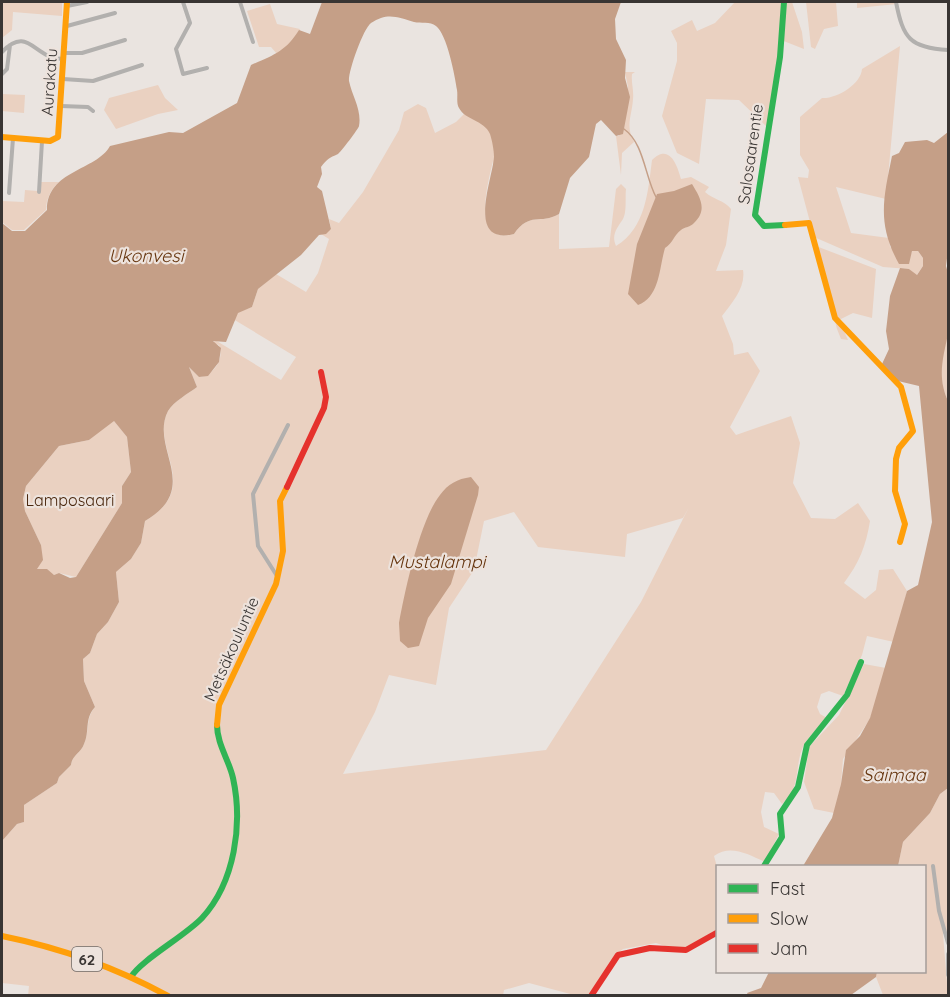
<svg xmlns="http://www.w3.org/2000/svg" width="950" height="997" font-family="Quicksand,sans-serif">
  <style>
    .green { fill: #ead1c1; fill-rule: evenodd }
    .water { fill: #c59f87; fill-rule: evenodd }
    .lines { fill: none; stroke-linecap: round; stroke-linejoin: round }
    .stream { stroke: #c59f87; stroke-width: 1.5 }
    .street { stroke: #b2b0ae; stroke-width: 4 }
    .fast { stroke: #30b455; stroke-width: 6 }
    .slow { stroke: #ff9f0a; stroke-width: 6 }
    .jam { stroke: #e5322d; stroke-width: 6 }
    .labels { text-anchor: middle; dominant-baseline: central; stroke-width: 4.5; stroke-linejoin: round; paint-order: stroke }
    .shield { fill: #ede3dd; stroke: #6f6966; stroke-width: 1.5 }
    .shield-label { font-size: 15px; font-weight: bold; fill: #393533 }
    .street-label { font-size: 16px; fill: #393533; stroke: #ede3dd }
    .park-label { font-size: 16px; fill: #4a270d; stroke: #ede3dd }
    .water-label { font-size: 18px; font-style: italic; fill: #66350e; stroke: #ede3dd }
  </style>
  <rect width="100%" height="100%" fill="#eae4e0"/>
  <path class="green" d="M2,2H62V16L13,12L12,30L2,38Z
    M735,2H792L802,32L804,49L781,40L767,127L739,100L706,99L699,164L677,153L662,116L677,61V43L671,31L692,20L697,31L715,23Z
    M806,2H836L838,26L824,29L815,49L811,47Z
    M857,2H896L897,4L857,8Z
    M270,4L277,24L300,29L291,44L277,54L271,47H259L247,11Z
    M900,46L886,199L836,187L851,233L889,238L890,247L910,257L912,251H918L923,258V266L916,276L909,269L883,267L814,237L798,177L808,178L809,170L800,155V117L822,98C837,99 861,84 862,69Z
    M625,72H635L632,74C631,83 634,90 633,99C632,116 625,126 634,142L622,153L621,175L616,136H619L628,87Z
    M158,85L165,98L178,110L158,114L116,129L104,110L109,98Z
    M469,88L475,97L474,103L482,105L486,115L495,112L503,104L509,111L515,106L520,112L528,110L530,117L538,124C534,138 542,141 532,159L503,170L494,168L493,161C488,183 470,245 514,234C530,211 540,225 559,214V249L609,247L616,189L621,184L626,189C625,197 627,212 623,219C617,228 611,235 616,246C646,228 648,191 652,160C669,143 677,164 681,179L691,177L709,187L705,192C714,200 724,200 731,209L726,245L716,271L743,270C746,287 732,303 722,316L733,344L734,355L748,352L760,371L730,427L736,435L791,416L800,443L793,483L811,518L835,519L858,503L870,521C866,546 859,563 844,583L865,599L876,590L879,570L893,569L907,591L894,642L867,636L862,655L843,696L829,691L821,694L817,707L820,714L827,718C820,726 811,734 805,743C793,763 803,787 782,804L774,793L765,792L761,812L764,827L779,834L765,862C748,854 730,844 714,856L717,867V929L687,948L674,949L656,943L623,949L614,957L588,995H574L529,983L504,990L503,996H28L29,986L2,983V841L17,824L24,822V805L57,783L59,777L71,765C72,755 81,753 84,744C90,731 85,719 95,707L84,681L83,659L90,653L97,634L108,622L119,602L116,572L131,559L141,543L145,521C204,486 149,448 168,411C173,402 189,393 197,387L189,367L199,377C213,376 225,359 219,345L213,343L215,340L281,380L296,357L233,319L238,312L252,307L258,289L276,274L306,292L318,273L329,239L321,234L331,229L329,219L339,223L363,192L388,149L399,130L404,112L418,104L426,108L435,133L456,122L464,114L460,105L467,94L465,89ZM689,507L641,602L546,750L343,774L375,712L389,675L436,685L449,608L474,570L484,521L514,512L538,547L625,557L627,534L683,518Z
    M2,94L25,95L24,113L2,111Z
    M38,182H59C51,189 46,199 46,210L24,230H12L2,222V201L24,202L25,190L38,191Z
    M816,246L876,269L872,318L853,313L839,320L848,340L841,339L837,329Z
    M948,332V401C937,378 941,355 948,332Z
    M110,421H114L127,437L131,472L122,486V503L76,577L59,573L54,575L37,569L41,545L25,511L23,499L26,486L59,446L89,440Z
    M864,664L886,668L870,719L843,759L841,784L834,813L814,809L804,782L809,747L839,715Z
    M948,788V933L943,934L948,995H883L876,977L877,972H924V866H898L903,842L930,813L940,794Z"/>
  <path class="water" d="M322,2H621L615,19L616,39L626,60L625,78L630,97L623,134L616,136L601,120L596,124L589,157L570,178L559,214C540,225 530,211 514,234C465,246 493,178 494,157C494,150 492,140 490,134C484,120 465,120 459,108C456,103 458,96 457,90C455,76 447,34 436,26C430,21 421,24 414,22C398,17 387,12 371,23C363,29 348,72 349,81C352,96 362,110 359,126C359,128 340,153 338,154C329,158 327,159 321,167L322,174L317,187L322,191L331,229L326,234L319,235L301,255L258,289L252,307L238,313L226,342L213,341L221,348L219,362L208,376L199,377L189,367L197,387C189,393 173,402 168,411C149,448 203,487 145,521L141,543L131,559L116,572L119,602L108,622L97,634L90,653L83,659L84,681L95,707C84,719 90,731 84,744C81,753 72,755 71,765L59,777L57,783L24,805V822L17,824L2,841V223L12,231H25L47,210C47,170 96,171 110,146L169,132L183,133L237,103L251,65C274,55 286,51 299,30L310,34ZM114,421L127,437L131,472L122,486V503L76,577L70,578L59,573L54,575L47,569H37L43,560L41,545L25,511L23,499L26,486L59,446L89,440Z
    M948,132V251L946,266L948,273C948,292 950,315 948,334C943,358 937,377 948,401V788L940,794L930,813L903,842L898,866H803L832,818L841,784L846,750L860,736L870,718L907,591L918,585L932,522L919,386L898,381L882,364L889,349L886,331L890,296L900,268L909,269L917,275L923,266V258L918,251H912L909,264H899C877,224 883,200 892,156L899,153L905,142L927,140L934,143Z
    M692,184C700,197 708,210 694,223C691,227 684,227 681,230C674,235 673,243 665,248C659,268 660,297 638,305L628,294L637,244L657,194L674,191Z
    M471,477L479,487L478,495L451,584L428,618L419,646L408,648L400,641L399,623C405,590 420,520 440,495C448,484 457,479 471,477Z
    M769,972H877L876,977L851,995H748L747,993L761,988Z"/>
  <g class="lines">
    <path class="stream" d="M624,129C644,143 645,177 656,197"/>
    <path class="street" d="M183,2L190,23L176,49L183,74L207,68
      M240,2L253,42
      M896,2C903,38 910,48 948,50
      M67,6L87,2
      M67,26L115,13
      M2,52C29,24 34,60 64,59
      M65,53H82L125,40
      M2,74L7,69L10,45
      M63,79L93,81L142,65
      M61,106L88,107L93,111
      M39,192L42,141
      M9,193L13,138
      M277,576L258,546L253,494L288,425
      M933,866L939,911L948,943
      M948,954V975"/>
    <path class="fast" d="M784,2L780,57L755,215L764,226L785,225
      M764,866L782,837L780,814L798,787L807,745L847,695L861,662
      M131,977C141,960 185,936 202,918C235,882 243,824 233,778C229,760 217,744 217,725"/>
    <path class="slow" d="M2,137L50,141L58,137L67,2
      M785,225L809,223L835,318L901,387L913,431L899,448L896,459L895,491L905,524L900,542
      M217,725L219,705L276,584L283,551L280,501L287,487
      M2,936C61,948 115,967 168,996"/>
    <path class="jam" d="M287,487L324,408L326,397L321,372
      M591,996L618,955L650,948L686,950L718,932"/>
  </g>
  <g class="labels">
    <rect class="shield" x="72" y="947" width="30" height="24" rx="4.5"/>
    <g class="shield-label">
      <text x="87" y="959">62</text>
    </g>
    <g class="street-label">
      <text transform="translate(49 82) rotate(-86)">Aurakatu</text>
      <text transform="translate(750 154) rotate(-82)">Salosaarentie</text>
      <text transform="translate(231 649) rotate(-66)">Metsäkouluntie</text>
    </g>
    <g class="park-label">
      <text x="70" y="500">Lamposaari</text>
    </g>
    <g class="water-label">
      <text x="146" y="255">Ukonvesi</text>
      <text x="437" y="561">Mustalampi</text>
      <text x="894" y="774">Saimaa</text>
    </g>
  </g>
  <rect width="950" height="997" fill="none" stroke="#393533" stroke-width="6"/>
  <rect x="716" y="865" width="210" height="108" fill="#ede3dd" stroke="#a59d99" stroke-width="1.5"/>
  <rect x="728" y="884" width="30" height="9" fill="#30b455" stroke="#a59d99" stroke-width="1.5"/>
  <text x="770" y="895" font-size="18" fill="#393533">Fast</text>
  <rect x="728" y="914" width="30" height="9" fill="#ff9f0a" stroke="#a59d99" stroke-width="1.5"/>
  <text x="770" y="925" font-size="18" fill="#393533">Slow</text>
  <rect x="728" y="944" width="30" height="9" fill="#e5322d" stroke="#a59d99" stroke-width="1.5"/>
  <text x="770" y="955" font-size="18" fill="#393533">Jam</text>
</svg>
